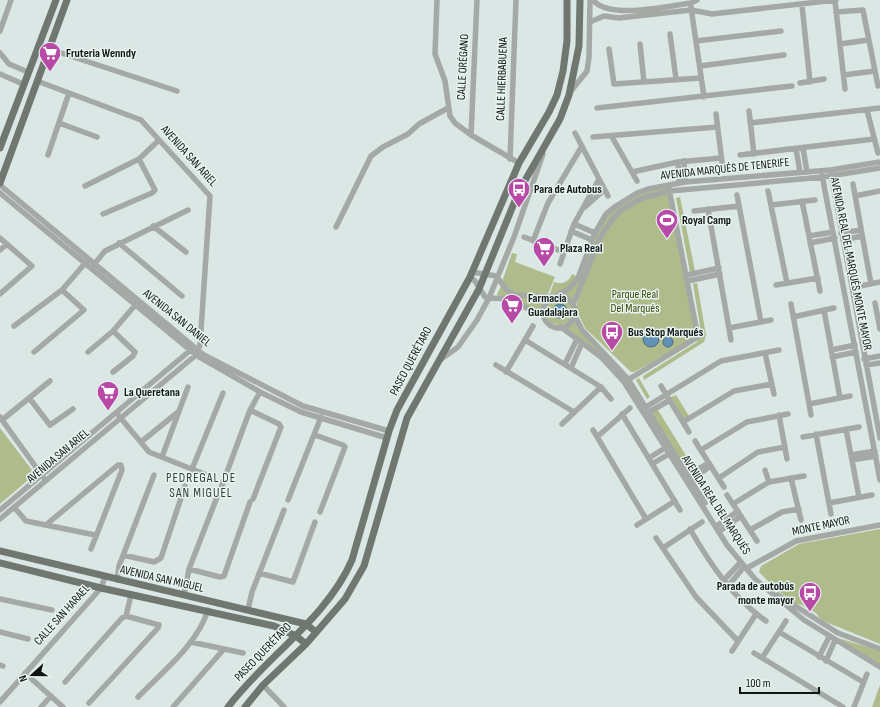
<svg xmlns="http://www.w3.org/2000/svg" width="880" height="707" font-family="'Sofia Sans Condensed',sans-serif">
  <style>
    .green { fill: #afbb8b }
    .water { fill: #6392b7; stroke: #4a6c86 }
    .lines { fill: none; stroke-linecap: round; stroke-linejoin: round }
    .minor { stroke: #a5a9a5; stroke-width: 5.5 }
    .major { stroke: #707771; stroke-width: 7 }
    .labels { text-anchor: middle; dominant-baseline: central; stroke-width: 3; stroke-linejoin: round; paint-order: stroke }
    .poi-label { font-size: 12px; font-weight: bold; fill: #111514; stroke: #e7f4f1; text-anchor: start }
    .street-label { font-size: 12px; fill: #111514; stroke: #e7f4f1 }
    .park-label { font-size: 12px; fill: #3b4605; stroke: #e7f4f1 }
    .neighbourhood-label { font-size: 13px; letter-spacing: 1px; fill: #343e3c; stroke: #e7f4f1 }
  </style>
  <rect width="100%" height="100%" fill="#dae7e4"/>
  <path class="green" d="M667,185L668,191L642,197L607,225L573,304L570,299L558,296L571,289L595,234L607,215L627,199Z
    M669,192L697,337L634,372H631L585,328L576,309L580,292L601,237L614,217L642,198Z
    M680,197L695,271L690,272L676,198Z
    M512,253L517,254L515,262L555,277L547,296L515,294L504,283L503,279Z
    M572,274L578,277C572,287 560,295 549,296L554,282C562,285 569,282 572,274Z
    M697,283L706,335L704,342L644,380L643,376L697,342L701,332L693,284Z
    M501,286L506,291L547,299L542,305L541,314L497,295Z
    M545 311a14 14 0 1 1 28 0a14 14 0 1 1-28 0Z
    M575,322L581,331L626,378L566,329Z
    M639,378L650,397L647,399L636,380Z
    M676,395L689,416L684,420L671,397Z
    M667,405L658,410L693,467L687,471L651,413Z
    M0,428L35,474L0,504Z
    M880,529V644L821,620L816,613L802,605L796,604L777,590L759,572L761,566L799,544Z
    M838,638L880,651V665Z
    M880,685V707H872Z"/>
  <path class="water" d="M553 311a7 7 0 1 1 14 0a7 7 0 1 1-14 0Z
    M643 339a8 8 0 1 1 16 0a8 8 0 1 1-16 0Z
    M663 342a5 5 0 1 1 10 0a5 5 0 1 1-10 0Z"/>
  <g class="lines">
    <path class="minor" d="M437,0L435,54L445,81L450,116L455,123L471,135L519,163
      M593,0C609,20 667,6 691,3L697,0
      M835,1L845,89
      M802,5L810,82
      M691,7L704,97
      M836,12L863,10L878,86
      M590,22L604,16L619,18L691,10L712,14L836,0
      M0,31L11,0
      M670,34L676,79
      M696,41L781,31
      M640,44L644,82
      M840,44L868,40
      M49,49L177,91
      M609,49L614,84L701,78
      M0,53L9,64L28,72
      M700,66L784,55
      M0,74L23,84
      M844,75L875,71
      M800,83L824,79
      M571,91L587,71L589,57L590,0
      M597,108L792,86
      M867,110L878,153
      M749,111L754,154
      M716,114L723,170
      M59,123L97,137
      M750,123L880,108
      M575,133L608,196
      M471,135L477,0
      M593,137L717,127
      M612,137L637,181
      M803,148L807,172
      M796,149L800,172
      M48,155L69,93
      M740,155L874,139
      M510,159L516,0
      M684,161L685,182
      M678,162L679,183
      M632,172L678,162L721,158
      M831,173L880,438
      M822,175L880,480
      M853,184L871,284
      M0,185L204,355L303,406L389,431
      M85,186L139,159L159,140
      M768,191L787,283
      M0,193L196,355L260,392L301,412L387,438
      M737,195L761,322
      M855,196L880,191
      M802,201L820,291
      M771,205L815,200
      M585,207L604,190
      M708,209L731,340
      M694,211L739,206
      M103,214L152,193L155,190L139,159
      M574,224L595,233
      M153,226L186,252
      M336,227L371,156L383,147L408,134L419,124L448,108
      M571,231L592,240
      M841,233L861,230
      M809,236L833,232
      M524,237L564,252
      M0,238L32,266L0,294
      M843,240L862,236
      M533,241L548,203L582,146
      M119,243L182,296
      M810,243L835,238
      M0,250L7,244
      M560,264L574,224L599,179
      M92,267L105,251L188,210
      M472,272L496,276L507,290L515,295L552,297
      M687,275L719,268
      M470,277L475,281L485,297L506,299L543,315
      M688,281L720,274
      M776,285L818,278
      M860,286L880,282
      M556,296L570,288L578,278L595,233L606,214L616,206L637,193L648,189L685,182L830,170L880,162
      M543 312a16 16 0 1 1 32 0a16 16 0 1 1-32 0Z
      M875,303L880,329
      M791,304L811,415
      M573,305L601,236L614,217L623,209L642,198L670,191L823,177L880,168
      M824,310L840,398
      M574,314L582,330L628,379L705,503
      M793,317L834,308
      M14,326L62,290L87,261
      M561,327L601,357L624,382L727,545L755,579L804,620L880,667
      M729,328L771,320
      M525,340L601,387L611,399
      M831,350L855,345
      M34,352L84,310L62,290
      M88,352L113,331L137,303
      M765,353L774,394
      M832,357L856,352
      M864,359L880,356
      M440,360L458,347L477,320L489,298L514,237L543,154
      M565,364L577,339
      M496,365L574,412
      M866,365L880,363
      M571,368L582,343
      M113,372L133,356L135,352L113,331
      M506,372L533,326
      M626,381L698,337L669,189
      M661,386L689,432
      M30,399L50,425L73,409
      M809,404L850,396
      M646,407L721,361L779,350
      M250,410L279,424L281,427L253,499
      M649,412L670,400
      M622,414L680,510
      M779,415L787,459
      M119,416L149,452L204,474
      M0,417L43,477
      M2,420L50,381
      M683,422L734,391L772,384
      M562,424L601,387
      M846,429L859,497
      M593,430L646,519
      M816,434L831,514
      M315,435L343,445L345,447L320,512
      M597,437L630,408
      M803,437L859,427
      M695,441L724,487
      M141,442L178,412
      M701,450L747,422L788,414
      M851,455L875,451
      M162,457L188,387
      M649,458L665,448
      M852,460L876,456
      M652,464L669,454
      M192,469L223,393
      M765,470L769,482
      M688,475L709,463
      M719,478L758,452L785,447
      M791,478L801,520
      M690,480L711,466
      M221,488L250,410L260,392
      M727,495L757,541
      M288,500L321,417
      M829,503L872,495
      M733,504L769,482L804,476
      M14,507L26,521L95,535
      M0,510L193,348
      M0,519L196,355L200,345L210,196L141,120L37,81
      M47,524L118,465H121L122,470L91,549
      M637,525L675,501
      M718,525L738,511
      M690,529C710,564 733,598 766,621
      M721,530L741,516
      M750,530L782,512L799,509
      M656,538L696,597L737,640
      M663,548L702,522
      M123,555L154,562L161,558L185,486
      M749,567L796,541L880,525
      M189,569L220,577L224,576L250,502
      M259,573L293,582L315,522
      M117,580L119,566L154,475
      M724,580L740,563
      M728,586L744,567
      M184,595L189,569L219,492
      M778,595L838,633L880,649
      M0,599L52,610
      M248,609L252,592L284,510
      M126,616L131,595
      M0,632L28,639
      M779,632L863,682
      M191,642L243,653
      M732,651L756,614
      M754,653L843,707
      M819,657L829,637
      M762,658L786,621
      M826,661L835,640
      M0,665L3,666
      M25,673L63,707
      M65,682L122,618L126,616L159,625L158,628L89,703
      M263,685L284,707
      M138,697C163,671 197,645 208,610
      M0,702L101,588L105,577
      M41,707L51,696
      M173,707L224,649
      M854,707L867,674"/>
    <path class="major" d="M0,148L56,0
      M0,183L67,0
      M0,551L306,624L316,632
      M0,563L101,588L274,626L296,636L306,644
      M228,707C266,657 327,618 352,560L389,431L397,410L470,277L519,163L549,112L557,95L563,71L567,41V0
      M245,707L263,685L306,644L345,599L364,566L407,418L479,289L519,191L560,119L569,95L579,46L580,0"/>
  </g>
  <defs>
    <g id="supermarket-pin" transform="scale(1.15)"><path d="M0 17L-7.5 6A9.5 9.5 0 1 1 7.5 6Z" fill="#b949a7" stroke="#e7f4f1"/><path d="M-6-5.5h2.5l.6 2H6L4.5 2H-2.5L-4.4-4H-6ZM-1.5 3.2a1.3 1.3 0 1 0 .1 0ZM3 3.2a1.3 1.3 0 1 0 .1 0Z" fill="#fff"/></g>
    <g id="bus-pin" transform="scale(1.15)"><path d="M0 17L-7.5 6A9.5 9.5 0 1 1 7.5 6Z" fill="#b949a7" stroke="#e7f4f1"/><path d="M-5-6H5V4H4V6H2V4H-2V6H-4V4H-5ZM-3.5-4V0h7V-4ZM-3.5 1.2v1.5H-2V1.2ZM2 1.2v1.5H3.5V1.2Z" fill="#fff"/></g>
    <g id="stadium-pin" transform="scale(1.15)"><path d="M0 17L-7.5 6A9.5 9.5 0 1 1 7.5 6Z" fill="#b949a7" stroke="#e7f4f1"/><path d="M0-5a6.5 5 0 1 0 0 10a6.5 5 0 1 0 0-10ZM-3.5-1.8h7v3.6h-7Z" fill="#fff"/></g>
  </defs>
  <g fill-rule="evenodd">
    <use href="#supermarket-pin" x="50" y="53"/>
    <use href="#bus-pin" x="519" y="189"/>
    <use href="#stadium-pin" x="667" y="220"/>
    <use href="#supermarket-pin" x="544" y="248"/>
    <use href="#supermarket-pin" x="512" y="305"/>
    <use href="#bus-pin" x="612" y="332"/>
    <use href="#supermarket-pin" x="108" y="392"/>
    <use href="#bus-pin" x="810" y="593"/>
  </g>
  <g class="labels">
    <g class="poi-label">
      <text x="66" y="53">Fruteria Wenndy</text>
      <text x="534" y="189">Para de Autobus</text>
      <text x="682" y="220">Royal Camp</text>
      <text x="560" y="248">Plaza Real</text>
      <text x="528" y="298">Farmacia<tspan x="528" dy="14">Guadalajara</tspan></text>
      <text x="628" y="332">Bus Stop Marqués</text>
      <text x="124" y="392">La Queretana</text>
      <text x="794" y="586" text-anchor="end">Parada de autobús<tspan x="794" dy="14">monte mayor</tspan></text>
    </g>
    <g class="street-label">
      <text transform="translate(463 67) rotate(-87)">CALLE ORÉGANO</text>
      <text transform="translate(502 79) rotate(-88)">CALLE HIERBABUENA</text>
      <text transform="translate(189 156) rotate(48)">AVENIDA SAN ARIEL</text>
      <text transform="translate(725 169) rotate(-6)">AVENIDA MARQUÉS DE TENERIFE</text>
      <text transform="translate(851 264) rotate(79)">AVENIDA REAL DEL MARQUÉS MONTE MAYOR</text>
      <text transform="translate(177 318) rotate(39)">AVENIDA SAN DANIEL</text>
      <text transform="translate(411 361) rotate(-62)">PASEO QUERÉTARO</text>
      <text transform="translate(58 456) rotate(-40)">AVENIDA SAN ARIEL</text>
      <text transform="translate(716 505) rotate(57)">AVENIDA REAL DEL MARQUÉS</text>
      <text transform="translate(821 526) rotate(-12)">MONTE MAYOR</text>
      <text transform="translate(162 579) rotate(13)">AVENIDA SAN MIGUEL</text>
      <text transform="translate(62 615) rotate(-48)">CALLE SAN HARAEL</text>
      <text transform="translate(263 652) rotate(-46)">PASEO QUERÉTARO</text>
    </g>
    <g class="park-label">
      <text x="635" y="294">Parque Real<tspan x="635" dy="14">Del Marqués</tspan></text>
    </g>
    <g class="neighbourhood-label">
      <text x="201" y="478">PEDREGAL DE<tspan x="201" dy="15">SAN MIGUEL</tspan></text>
    </g>
  </g>
  <g transform="translate(32 675) rotate(249)" stroke="#e7f4f1" stroke-width="3" paint-order="stroke">
  <path d="M0-3L7 15L0 10L-7 15Z" fill="#111514"/>
  <text y="-6" font-size="11" font-weight="bold" text-anchor="middle" fill="#111514">N</text>
  </g>
  <path d="M740 687v6h79v-6" fill="none" stroke="#111514" stroke-width="2"/>
  <text x="746" y="687" font-size="12" fill="#111514" stroke="#e7f4f1" stroke-width="3" paint-order="stroke">100 m</text>
</svg>
